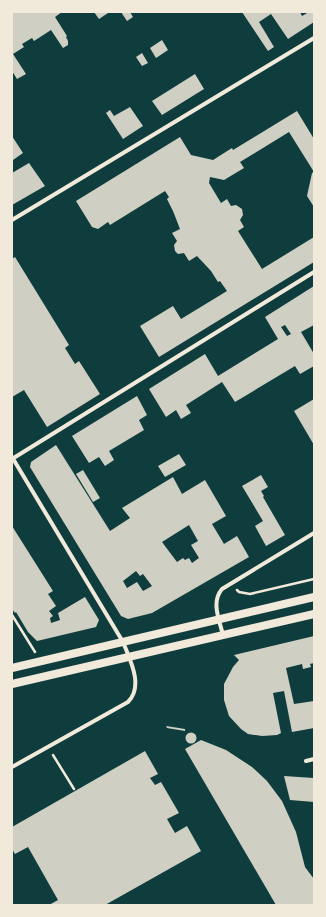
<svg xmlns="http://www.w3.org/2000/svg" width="326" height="917" font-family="'Space Grotesk',sans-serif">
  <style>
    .building { fill: #cfcfc3; fill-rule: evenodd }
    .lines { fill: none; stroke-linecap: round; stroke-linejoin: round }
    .path { stroke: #f1e9da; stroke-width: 2.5 }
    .minor { stroke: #f1e9da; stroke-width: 4 }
    .secondary { stroke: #f1e9da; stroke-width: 8 }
  </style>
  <rect width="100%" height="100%" fill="#0f3d3e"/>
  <path class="building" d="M12,12H62L55,17L67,36L66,37L68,41V45L63,48L51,30L34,41L32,38L22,44L24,47L13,54L26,74L17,79L12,71Z
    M94,12H108V13L99,19Z
    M121,12H130L133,17L127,21Z
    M242,12H300L302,16L309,12H314V22L288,39L271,14L259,22L274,47L268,51Z
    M162,40L168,50L156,58L150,48Z
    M142,53L148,63L142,66L136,57Z
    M195,74L204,89L162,115L152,101Z
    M130,107L143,126L123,139L106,113L110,110L114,116Z
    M297,111L314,139V207L307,196L312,173L314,172L289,132L240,162L244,168L224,180L210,177L209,183L221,203L227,199L231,206L236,205L242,209L243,215L240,220L244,227L238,231L262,269L314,237V262L159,357L140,326L173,306L181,319L227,291L220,281L218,282L211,271L197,256L189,261L184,253L178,254L175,251L174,245L177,241L172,233L180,229L173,211L167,199L169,197L165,191L110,225L108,222L98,229L92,227L76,201L180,137L191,155L213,160L232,148L233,150Z
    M12,136L23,153L13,160L12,158Z
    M29,163L45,186L12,205V173Z
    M15,257L69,345L65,348L75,364L79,361L100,394L47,427L24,390L12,397V259Z
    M314,286V325L301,332L314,354V366L300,374L295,366L235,402L222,382L186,405L191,413L181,419L176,410L166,417L149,389L205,354L218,376L278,339L265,317ZM285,325L291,334L287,336L281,327Z
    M137,396L147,415L139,420L144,430L109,451L114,460L105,466L99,457L89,463L72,436Z
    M314,399V445L294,411Z
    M56,445L110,531L130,518L122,508L173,477L182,494L205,480L226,516L212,524L224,544L237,536L249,557L152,613L128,619L121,616L30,467L31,462ZM189,525L198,541L191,545L199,558L192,563L189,558L185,560L183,558L177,562L162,542ZM136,571L140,576L143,574L152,586L143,591L137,582L127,588L123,581Z
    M179,454L186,465L165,477L158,466Z
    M83,470L100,498L93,502L76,474Z
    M261,475L268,487L261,491L264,496L263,497L285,535L266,546L255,526L263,521L242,486Z
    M12,526L53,591L48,594L56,606L49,611L53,616L50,618L51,623L60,620L58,613L85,597L99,620L96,627L37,641L28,632L16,612L15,613L12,609Z
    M314,636V663L310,664L311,667L303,669L302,664L286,668L294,704L314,701V728L292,732L284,691L273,693L281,733L277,735L262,736L248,734L241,729L229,716L224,700V684L233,667L239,660L234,655Z
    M166,726L185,729V731L167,728Z
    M185.5 738a5.5 5.5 0 1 1 11 0a5.5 5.5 0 1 1-11 0Z
    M201,740L226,750L252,767L267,781L282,801L296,832L305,867L314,879V905H276L185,749Z
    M145,751L158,774L150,778L155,785L161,782L179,813L167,819L175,833L187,826L201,851L105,905H49L58,900L28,847L15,854L12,849V827Z
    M284,776L314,778V802L290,800Z"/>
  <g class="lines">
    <path class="path" d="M237,590L239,592L250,594L314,579
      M12,615L35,652
      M53,755L74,789"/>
    <path class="minor" d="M12,220L314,38
      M12,457L123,642C130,660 144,686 128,702L12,767
      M12,459L314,272
      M223,635C219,619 211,602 222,589L314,533
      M306,761L314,759"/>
    <path class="secondary" d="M12,668L314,597
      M12,684L314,614"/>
  </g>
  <rect width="326" height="917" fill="none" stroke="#f1e9da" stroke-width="26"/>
</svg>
